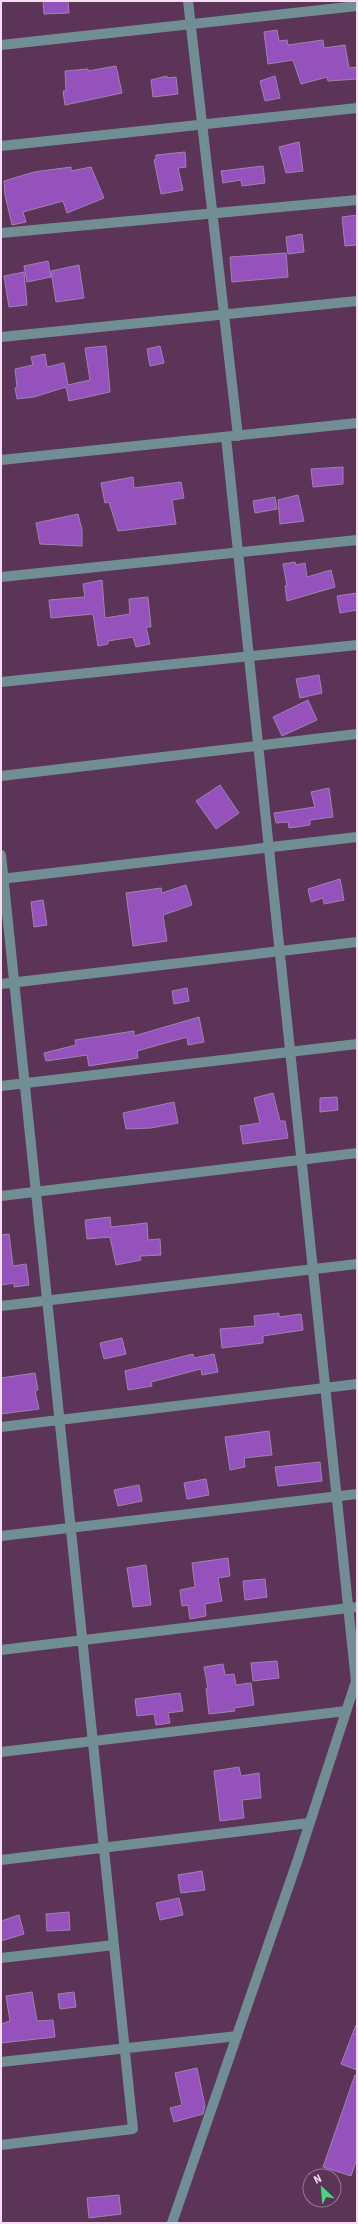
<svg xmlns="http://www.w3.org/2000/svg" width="358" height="2224" font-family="'Roboto Condensed',sans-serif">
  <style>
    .building { fill: #9552bc; stroke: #9f82b3 }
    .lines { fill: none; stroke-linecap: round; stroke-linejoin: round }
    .minor { stroke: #708e94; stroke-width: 10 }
  </style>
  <rect width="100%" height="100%" fill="#5c3457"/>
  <path class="building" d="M43,1H68L69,13L44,14Z
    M277,30L279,41L287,40L288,45L323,40L324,48L345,45L349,68L357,67V79L328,81L327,77L301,84L293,60L268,64L264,32Z
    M116,66L122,93L65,105L63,91H66L65,71L88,69V71Z
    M167,76V78L176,77L178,94L153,97L151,80Z
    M275,76L280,98L265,101L260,81Z
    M299,142L303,171L286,173L279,147Z
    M185,152L186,167L178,168L183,190L161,194L154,160L156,159V155Z
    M263,166L265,183L242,186L241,180L223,183L221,171Z
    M71,167V171L91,167L104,198L67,213L63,201L23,212L26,222L12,225L5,195L4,181L34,172Z
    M357,215V245L345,246L342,217Z
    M302,234L304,252L288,254L286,237Z
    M286,253L288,277L232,282L230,257Z
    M48,261L51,277L27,282L24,266Z
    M79,265L84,298L56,302L51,271Z
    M24,272L27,305L9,307L4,276Z
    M106,346L110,392L69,401L66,387L34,397L17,399L15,388L17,387L15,369L33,365L31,357L45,354L47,367L64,363L68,385L90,380L85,348Z
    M160,346L164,363L150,366L147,349Z
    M343,467V484L313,487L311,469Z
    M133,477L134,488L181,482L184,498L172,500L176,524L118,531L109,502L105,503L101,483Z
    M298,495L304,521L280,524L278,500Z
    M275,497L277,509L255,513L253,501Z
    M78,514L82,530V546L40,544L36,523Z
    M295,562L296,565L305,563L307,577L331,570L335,587L287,601L285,586H287L283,564Z
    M102,580L105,618L130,614L129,599L148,597L151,627H146L150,644L136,647L133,637L108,641V644L98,646L93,614L51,618L49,600L85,597L83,584Z
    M357,593V610L340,613L337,596Z
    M319,675L322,693L300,698L296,679Z
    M308,700L317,720L282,736L273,717Z
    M220,785L239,813L216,829L196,801Z
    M329,788L333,817L310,820V825L289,828L288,822L276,823L274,813L315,807L311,792Z
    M340,879L344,900L324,904L323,898L311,902L308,889Z
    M186,885L192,905L163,915L167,941L133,946L126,893L161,888L162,893Z
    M43,900L47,925L34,927L31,902Z
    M187,988L189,1001L174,1004L172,991Z
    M199,1017L204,1042L188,1045L187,1037L137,1051L138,1058L89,1066L87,1055L46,1061L44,1053L76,1045L75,1040L134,1031V1036Z
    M273,1093L280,1121H285L288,1138L243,1144L240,1126L260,1123L254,1098Z
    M337,1097L338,1110L320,1112V1098Z
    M174,1102L178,1123L151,1128L126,1129L123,1113Z
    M110,1217L111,1227L147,1223L148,1240L160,1239L161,1255L140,1256L141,1260L116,1265L110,1237L87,1239L85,1220Z
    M9,1234L13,1266L26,1264L29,1285L14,1287V1283L1,1285V1235Z
    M279,1313V1317L301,1314L303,1330L263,1336V1343L222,1348L220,1329L255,1326L254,1316Z
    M122,1338L126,1354L104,1359L100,1343Z
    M193,1354L194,1358L214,1354L218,1372L202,1375L201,1369L151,1382L152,1386L128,1390L125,1371Z
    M35,1373L38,1390L35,1391L39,1409L1,1414V1378Z
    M269,1431L272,1455L244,1458L245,1467L230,1470L225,1437Z
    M320,1462L322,1481L278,1486L275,1467Z
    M206,1479L209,1495L187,1499L184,1483Z
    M139,1485L142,1501L118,1506L114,1490Z
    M228,1558L230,1576L218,1578L222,1601L205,1604L206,1616L190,1619L188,1605L182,1606L180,1590L195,1587L192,1563Z
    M146,1565L151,1605L133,1607L127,1568Z
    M265,1579L267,1597L245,1600L243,1581Z
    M277,1661L279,1678L253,1681L251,1663Z
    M223,1664L225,1675L234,1674L236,1685L251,1683L254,1705L234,1708L235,1711L209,1714L206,1689L208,1688L204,1667Z
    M180,1693L183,1711L168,1713L170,1723L156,1725L154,1714L137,1716L135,1699Z
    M239,1767L241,1776L259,1773L261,1798L242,1800L244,1818L220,1821L214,1771Z
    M202,1871L205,1890L181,1893L178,1875Z
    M179,1898L183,1915L160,1920L156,1903Z
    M69,1912L70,1930L47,1931L46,1914Z
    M19,1915L24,1934L1,1941V1921Z
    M32,1992L37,2021L53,2020L55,2037L1,2043V2024L10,2021L6,1996Z
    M74,1992L76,2007L60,2009L58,1994Z
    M356,2025H357V2070L341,2064Z
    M197,2068L205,2106L203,2114L174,2122L170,2108L182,2105L175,2073Z
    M355,2075H357V2159L351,2176L323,2167Z
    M119,2195L121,2214L89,2218L87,2198Z"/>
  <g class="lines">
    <path class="minor" d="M188,1L238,436
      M1,45L357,6
      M1,146L357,108
      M1,233L357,200
      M1,337L357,301
      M226,437L356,1682
      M1,460L357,423
      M1,577L357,540
      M1,682L357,645
      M1,776L357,734
      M1,855L133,2129L1,2145
      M1,879L357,837
      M1,984L357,942
      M1,1086L357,1044
      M1,1196L357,1153
      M1,1306L357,1264
      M1,1427L357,1384
      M1,1536L357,1494
      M1,1650L357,1607
      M1,1752L346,1711
      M1,1860L309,1823
      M1,1958L114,1945
      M1,2062L237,2036
      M172,2223L298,1859L357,1678"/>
  </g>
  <rect width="358" height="2224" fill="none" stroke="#f5dcf1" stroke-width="4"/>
  <g transform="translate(322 2188) rotate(334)"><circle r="19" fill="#5c3457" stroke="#997795"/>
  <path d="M0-3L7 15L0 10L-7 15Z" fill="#45d77a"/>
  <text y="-6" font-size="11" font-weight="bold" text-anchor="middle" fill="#f5dcf1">N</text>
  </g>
</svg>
